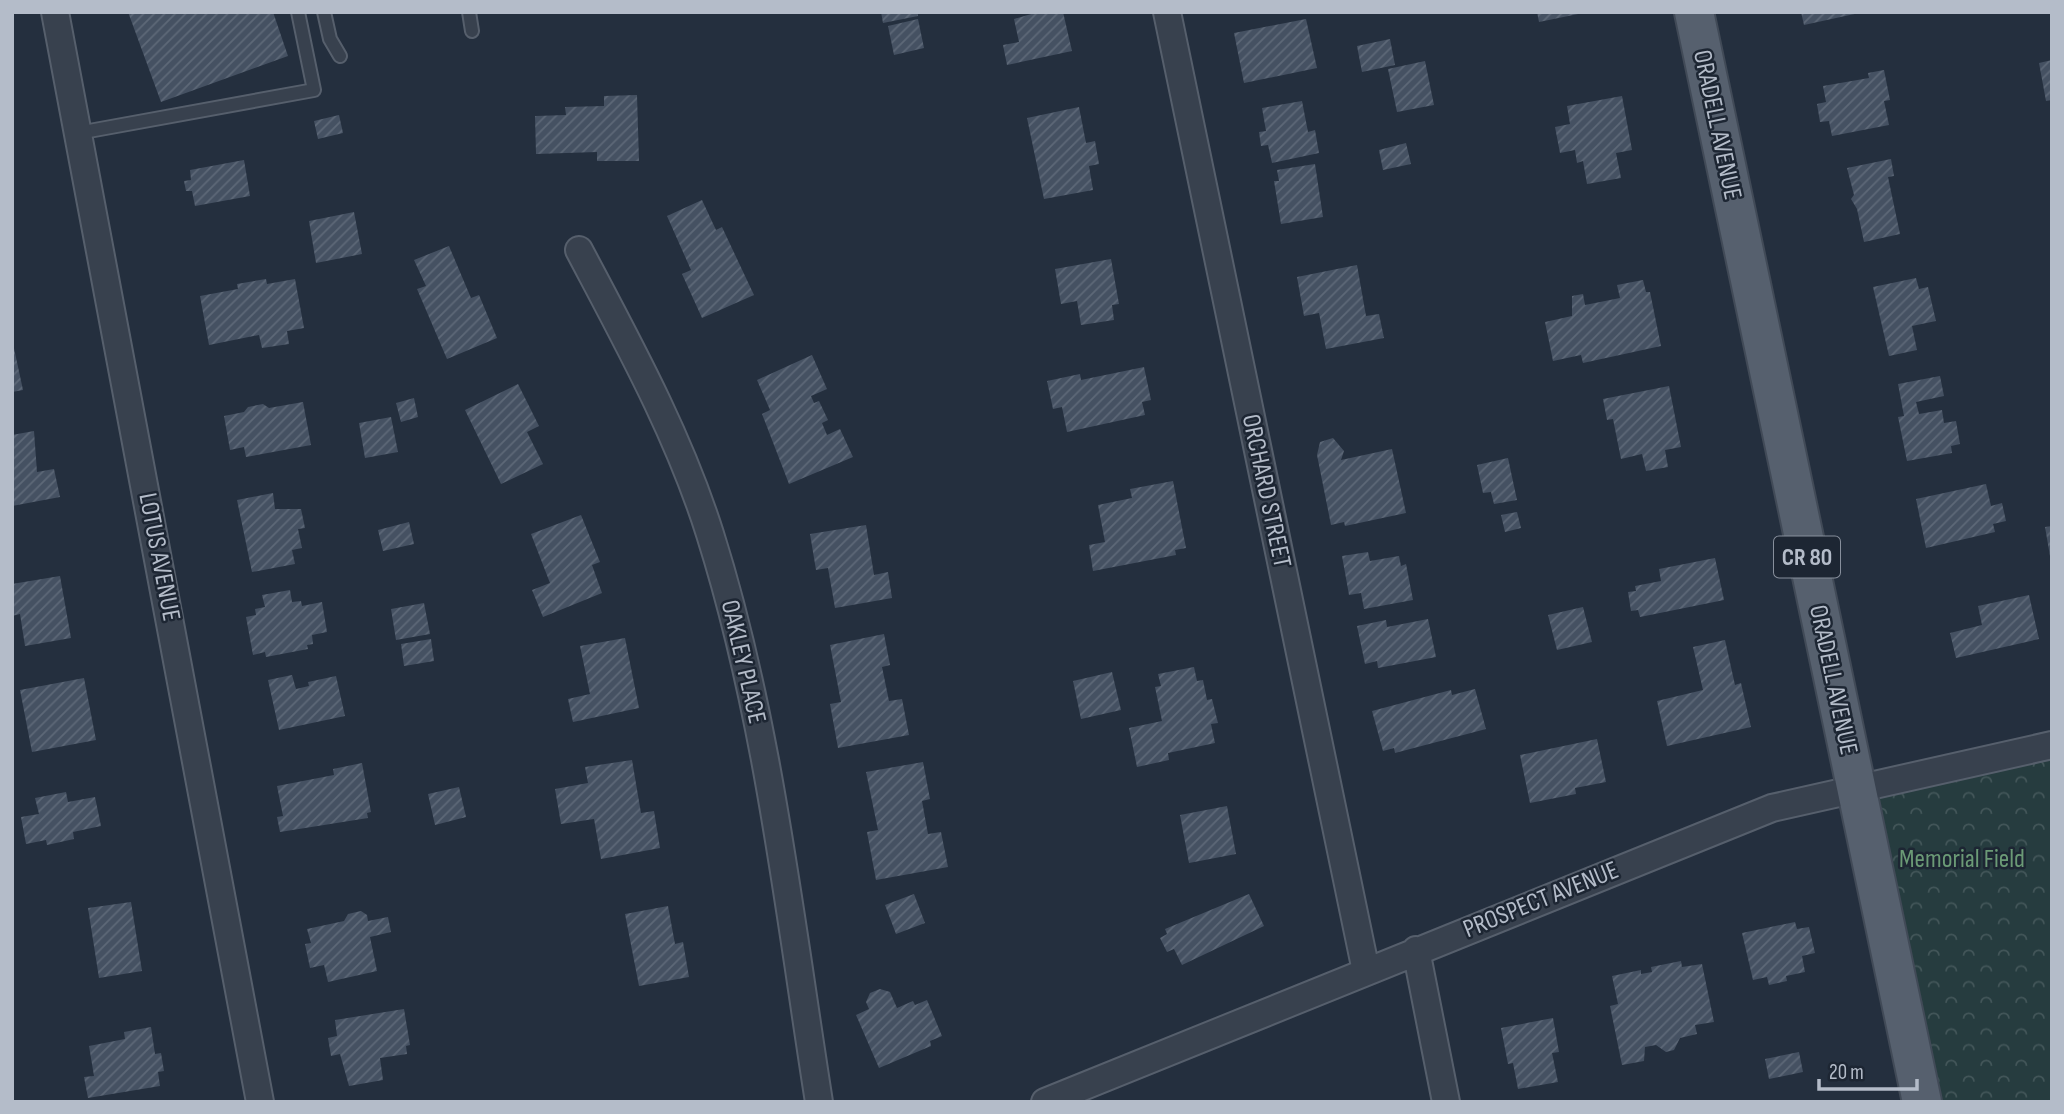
<svg xmlns="http://www.w3.org/2000/svg" width="2064" height="1114" font-family="'Sofia Sans Condensed',sans-serif">
  <style>
    .park { fill: url(#park-crowns) }
    .building { fill: url(#building-hatch) }
    .lines { fill: none; stroke-linecap: round; stroke-linejoin: round }
    .service-casing { stroke: #565f6c; stroke-width: 16 }
    .minor-casing { stroke: #565f6c; stroke-width: 30 }
    .primary-casing { stroke: #414a57; stroke-width: 42 }
    .service { stroke: #38414e; stroke-width: 12 }
    .minor { stroke: #38414e; stroke-width: 26 }
    .primary { stroke: #56606e; stroke-width: 38 }
    .labels { text-anchor: middle; dominant-baseline: central; stroke-width: 5; stroke-linejoin: round; paint-order: stroke }
    .shield { fill: #1d2633; stroke: #878f9c; stroke-width: 2 }
    .shield-label { font-size: 24px; font-weight: bold; fill: #b4bcc9 }
    .street-label { font-size: 26px; fill: #b4bcc9; stroke: #1d2633 }
    .park-label { font-size: 26px; fill: #6b9a76; stroke: #1d2633 }
  </style>
  <defs>
    <pattern id="park-crowns" width="20" height="18" patternUnits="userSpaceOnUse" patternTransform="scale(1.75)"><rect width="20" height="18" fill="#263c3f"/><path d="M2 6a3 3 0 1 1 6 0M12 15a3 3 0 1 1 6 0" fill="none" stroke="#435659"/></pattern>
    <pattern id="building-hatch" width="6" height="6" patternUnits="userSpaceOnUse" patternTransform="scale(1.75)"><rect width="6" height="6" fill="#455162"/><path d="M-1 1l2-2M0 6l6-6M5 7l2-2" fill="none" stroke="#5d6877"/></pattern>
  </defs>
  <rect width="100%" height="100%" fill="#242f3e"/>
  <path class="park" d="M2052,745V1102H1922L1856,790Z"/>
  <path class="building" d="M128,12H273L288,56L161,102Z
    M881,12H918V16L883,23Z
    M1038,12H1063L1072,51L1007,65L1003,45L1019,42L1014,19Z
    M1537,12H1583V13L1539,22Z
    M1801,12H1859V13L1804,25Z
    M918,19L924,48L894,55L888,26Z
    M1306,19L1317,68L1244,83L1234,33Z
    M1390,39L1395,65L1362,72L1357,46Z
    M2052,60V100L2046,101L2039,63Z
    M1425,61L1434,105L1397,112L1388,69Z
    M1884,70L1890,100L1884,101L1889,125L1832,136L1829,121L1820,122L1817,104L1826,102L1823,86L1869,78L1868,73Z
    M637,95L639,161H597V152L536,154L535,116L566,115L565,107L604,106V96Z
    M1622,96L1632,150L1616,153L1621,178L1587,184L1583,161L1577,163L1575,150L1560,153L1555,127L1570,124L1567,106Z
    M1302,101L1308,132L1315,130L1319,153L1272,163L1268,145L1261,146L1259,132L1266,131L1262,108Z
    M1079,107L1086,143L1095,141L1099,164L1089,166L1093,190L1044,199L1027,118Z
    M339,115L343,133L318,139L314,121Z
    M1406,143L1411,164L1383,170L1379,150Z
    M1891,159L1894,176L1888,177L1900,234L1864,242L1857,209L1851,199L1854,195L1847,168Z
    M244,160L250,196L195,206L192,191H186L184,181L191,180L190,170Z
    M1315,164L1323,217L1281,224L1274,181H1279L1277,170Z
    M702,200L716,230L722,227L754,295L702,318L682,274L691,270L667,216Z
    M354,212L362,254L316,263L309,221Z
    M449,246L471,298L479,295L497,338L447,359L417,289L426,286L414,260Z
    M1111,259L1119,304L1112,305L1114,320L1081,325L1077,301L1061,304L1055,269Z
    M1357,265L1366,316L1379,314L1384,338L1326,349L1319,313L1304,316L1297,277Z
    M1916,278L1919,289L1928,287L1936,321L1912,326L1917,350L1889,356L1873,287Z
    M266,279L267,284L295,279L304,328L287,331L289,344L262,348L259,335L209,345L200,296L238,289L237,284Z
    M1643,280L1646,292H1650L1661,346L1583,363L1581,355L1553,361L1545,322L1572,316V296L1583,294L1585,305L1620,298L1617,285Z
    M12,339L23,390L12,392Z
    M812,355L827,389L811,396L814,403L819,401L828,420L822,423L827,435L840,429L853,457L789,484L762,414L770,410L757,380Z
    M1144,367L1151,400L1142,402L1145,415L1067,432L1062,407L1053,409L1047,381L1080,374L1081,380Z
    M1940,376L1944,396L1916,402L1919,414L1942,410L1944,423L1956,421L1960,444L1951,446L1952,453L1907,461L1898,417L1904,416L1898,384Z
    M518,384L539,426L527,432L543,464L501,484L465,410Z
    M1669,386L1681,447L1665,450L1668,467L1646,471L1642,454L1621,459L1613,419L1607,420L1603,399Z
    M414,398L418,417L401,422L396,403Z
    M303,402L311,445L246,457L244,447L230,450L224,416L244,412L248,407L263,404L269,408Z
    M391,417L398,452L365,458L359,423Z
    M34,431L37,472L54,469L60,497L12,506V435Z
    M1333,438L1344,451L1341,460L1392,449L1406,513L1345,526L1344,522L1331,525L1317,455L1320,442Z
    M1508,458L1517,500L1494,504L1491,492L1483,493L1477,465Z
    M1173,481L1186,548L1175,550L1176,555L1093,571L1089,545L1105,542L1098,505L1132,498L1130,489Z
    M1986,484L1991,506L2002,503L2006,521L1993,524L1995,532L1926,548L1916,499Z
    M273,493L275,509H301L305,528L298,529L302,548L292,550L295,564L252,572L237,500Z
    M1517,512L1521,528L1505,532L1501,515Z
    M581,515L600,562L592,565L602,593L543,617L532,590L550,583L531,534Z
    M409,522L414,544L383,551L378,530Z
    M866,525L874,575L888,572L892,598L835,608L828,568L816,570L810,534Z
    M2052,526V556H2050L2045,527Z
    M1368,552L1370,561L1399,556L1401,566L1406,564L1413,600L1364,609L1361,593L1349,595L1342,556Z
    M1715,558L1724,600L1640,617L1638,610L1631,611L1628,592L1636,591L1635,586L1661,581L1659,569Z
    M60,576L71,638L25,646L20,614L12,616V584Z
    M290,590L292,602L301,601L302,606L322,602L327,632L312,635L313,644L307,645L308,649L266,657L265,652L253,655L246,617L256,615L255,609L265,607L262,595Z
    M2029,595L2039,639L1956,658L1950,633L1982,625L1978,606Z
    M424,603L430,634L396,640L391,609Z
    M1583,607L1592,642L1557,650L1548,615Z
    M1428,619L1436,657L1378,668L1377,661L1365,664L1357,626L1386,620L1387,627Z
    M884,634L890,665L882,667L889,701L902,699L909,735L838,748L830,704L841,702L830,645Z
    M625,638L639,708L573,722L568,699L590,694L580,646Z
    M431,639L434,661L404,666L401,644Z
    M1725,640L1735,685L1741,683L1751,727L1667,746L1657,701L1703,690L1693,647Z
    M1194,667L1197,681L1203,680L1207,700L1212,699L1218,723L1211,724L1215,743L1168,753L1169,760L1137,767L1129,728L1162,721L1155,687L1161,686L1158,674Z
    M1112,672L1121,710L1081,719L1073,681Z
    M292,675L296,689L309,686L308,682L336,676L345,716L279,730L268,680Z
    M84,678L96,740L32,752L20,690Z
    M1475,689L1486,729L1395,753L1394,748L1383,751L1372,711L1451,690L1452,695Z
    M1597,739L1606,782L1575,788L1576,794L1530,803L1520,755Z
    M632,760L641,813L654,811L660,848L601,859L594,819L561,824L555,789L588,783L585,767Z
    M923,762L930,799L922,801L928,834L941,832L948,867L876,880L867,832L878,830L866,772Z
    M362,763L371,812L367,813L368,818L280,832L277,817L283,816L277,786L334,775L333,769Z
    M459,787L466,817L435,825L428,794Z
    M66,792L68,802L95,797L101,826L73,832L74,839L47,845L46,840L26,844L21,817L39,814L35,798Z
    M1227,806L1236,854L1189,863L1180,815Z
    M914,894L925,923L896,934L885,905Z
    M1249,894L1264,926L1182,965L1174,949L1167,952L1160,938L1167,934L1165,929Z
    M131,902L142,971L99,978L88,908Z
    M668,906L675,944L683,942L689,977L639,986L625,914Z
    M361,911L367,915L368,921L388,917L391,932L370,937L377,971L328,982L324,965L310,968L305,944L311,943L307,929L344,921L348,914Z
    M1795,922L1797,929L1809,927L1815,953L1802,956L1805,972L1786,976L1787,981L1769,985L1767,977L1753,980L1742,933Z
    M1681,961L1682,967L1702,964L1714,1022L1695,1025L1697,1034L1680,1038L1674,1050L1666,1052L1656,1045L1645,1047L1644,1061L1622,1065L1610,1006L1618,1004L1612,976L1641,970V974L1652,972L1651,967Z
    M880,989L890,992L897,1008L913,1001L915,1005L927,1000L942,1036L930,1041L931,1046L879,1068L856,1015L869,1009L866,1002L870,993Z
    M404,1009L410,1045L406,1046L407,1054L380,1058L383,1080L349,1086L340,1054L331,1056L328,1038L337,1036L335,1020Z
    M1553,1018L1559,1052L1552,1053L1558,1082L1518,1089L1513,1063L1508,1064L1501,1028Z
    M151,1027L155,1054L161,1053L164,1071L158,1072L160,1086L88,1098L84,1077L94,1076L89,1046L125,1039L124,1032Z
    M1799,1052L1803,1072L1769,1079L1765,1059Z"/>
  <g class="lines">
    <g class="service-casing">
      <path id="service" d="M324,12L330,39L340,56
        M469,12L472,31
        M78,133L314,90L298,12"/>
    </g>
    <g class="minor-casing">
      <path id="minor" d="M55,12L260,1102
        M1167,12L1366,971
        M579,250C627,341 679,435 710,534C768,718 789,912 819,1102
        M1416,950L1446,1102
        M1045,1102L1772,808L2052,745"/>
    </g>
    <g class="primary-casing">
      <path id="primary" d="M1694,12L1922,1102"/>
    </g>
    <use href="#service" class="service"/>
    <use href="#minor" class="minor"/>
    <use href="#primary" class="primary"/>
  </g>
  <g class="labels">
    <rect class="shield" x="1774" y="536.5" width="66" height="41" rx="5"/>
    <g class="shield-label">
      <text x="1807" y="557">CR 80</text>
    </g>
    <g class="street-label">
      <text transform="translate(1717 125) rotate(78)">ORADELL AVENUE</text>
      <text transform="translate(1266 491) rotate(78)">ORCHARD STREET</text>
      <text transform="translate(159 557) rotate(79)">LOTUS AVENUE</text>
      <text transform="translate(743 662) rotate(77)">OAKLEY PLACE</text>
      <text transform="translate(1833 680) rotate(78)">ORADELL AVENUE</text>
      <text transform="translate(1541 900) rotate(-22)">PROSPECT AVENUE</text>
    </g>
    <g class="park-label">
      <text x="1962" y="859">Memorial Field</text>
    </g>
  </g>
  <rect width="2064" height="1114" fill="none" stroke="#b4bcc9" stroke-width="28"/>
  <path d="M1819 1079v10h98v-10" fill="none" stroke="#b4bcc9" stroke-width="3.5"/>
  <text x="1829" y="1079" font-size="21" fill="#b4bcc9" stroke="#1d2633" stroke-width="5" paint-order="stroke">20 m</text>
</svg>
